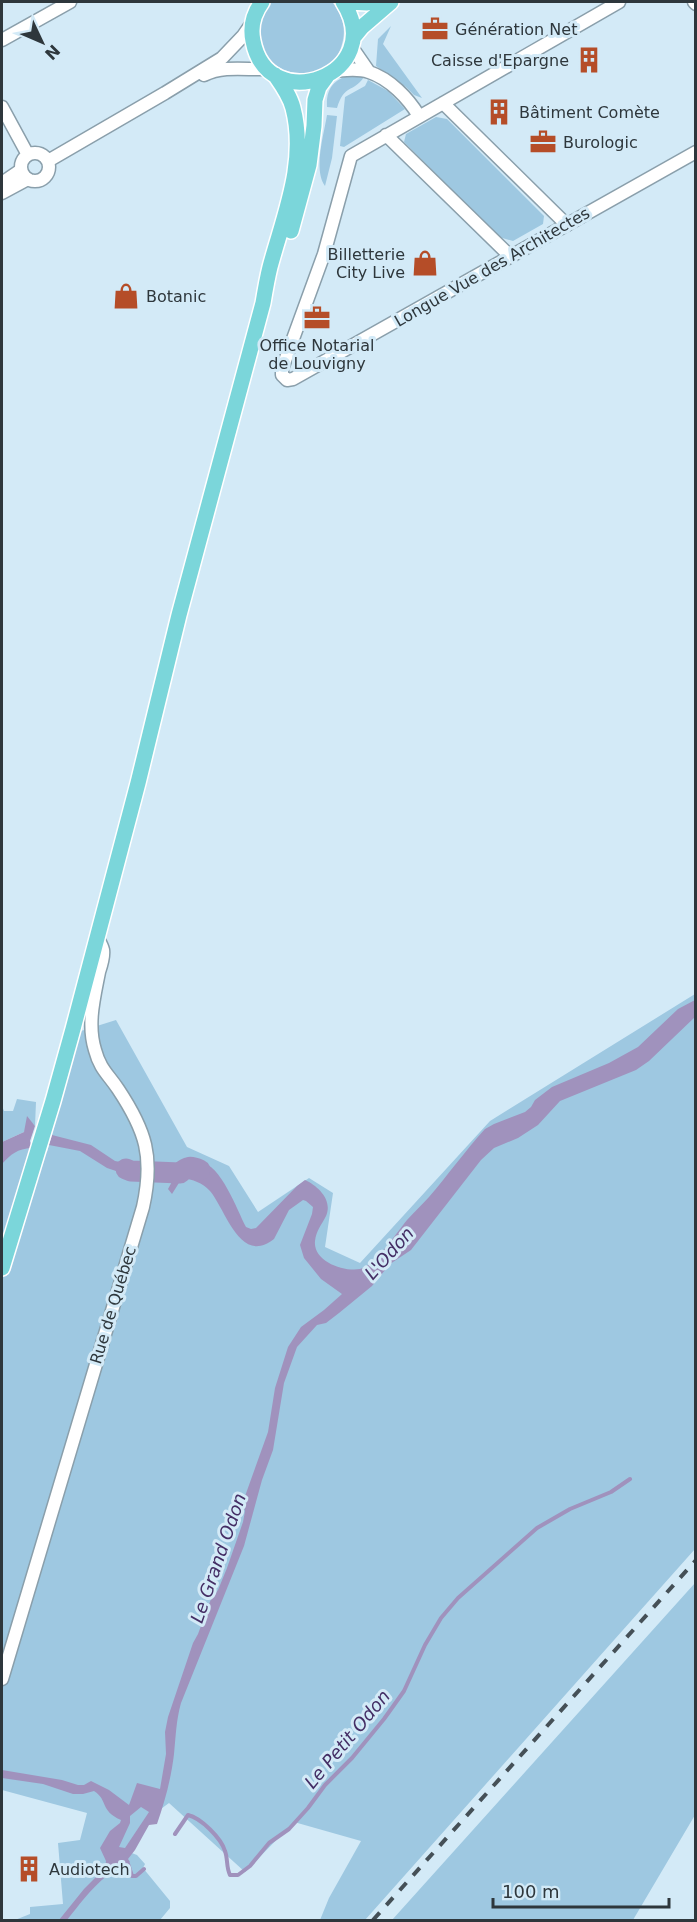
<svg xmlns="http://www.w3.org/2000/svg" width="697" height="1922" font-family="'DejaVu Sans',sans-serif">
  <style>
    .green { fill: #9ec8e1 }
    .water { fill: #a092bd; fill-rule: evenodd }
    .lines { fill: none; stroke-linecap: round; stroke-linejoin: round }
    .stream { stroke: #a092bd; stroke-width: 4 }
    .river { stroke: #a092bd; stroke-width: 21 }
    .minor-casing { stroke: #8a9fab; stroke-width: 15 }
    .major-casing { stroke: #fff; stroke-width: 18 }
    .minor { stroke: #fff; stroke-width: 12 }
    .major { stroke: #7bd6da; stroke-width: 15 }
    .rail { stroke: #455057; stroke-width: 4; stroke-dasharray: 10 10; stroke-linecap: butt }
    .labels { text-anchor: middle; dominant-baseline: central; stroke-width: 6; stroke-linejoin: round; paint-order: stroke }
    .poi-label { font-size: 16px; fill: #2e373c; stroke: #d3eaf7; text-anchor: start }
    .street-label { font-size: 16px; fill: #2e373c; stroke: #d3eaf7 }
    .water-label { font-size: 18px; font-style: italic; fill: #442e65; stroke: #d3eaf7 }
  </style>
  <rect width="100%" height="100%" fill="#d3eaf7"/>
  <path class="green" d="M271,2H332C341,13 346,26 343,40C330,108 221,63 271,2Z
    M391,26L383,44L422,98L414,95L406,87L376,66L378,39Z
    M350,75L364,77C352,94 345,83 337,108L327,107C326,89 333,80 350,75Z
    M368,80L388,91L405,109L344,147L340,146L345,97L365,86Z
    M327,115L337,116L332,158L325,186C313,170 324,134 327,115Z
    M436,117L447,119L544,216L543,224L513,241L499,237L404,142L406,134Z
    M695,994V1549L365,1920H320L329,1898L361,1841L294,1822L245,1872L169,1803L154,1814L129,1852L137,1855L145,1864L143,1868L170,1901V1908L160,1920H15L30,1914V1907L63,1904L58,1843L80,1840L87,1813L2,1790V1143L47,1152L81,1031L116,1020L187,1147L229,1166L258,1212L309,1178L333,1193L325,1247L360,1263L490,1121Z
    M17,1099L36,1102L35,1126L31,1122L24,1132L2,1142V1106L4,1111H13Z
    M695,1583V1815L633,1920H392Z"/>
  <path class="water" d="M695,1000V1017L649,1061L636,1070L560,1101L538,1125L518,1138L494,1148L481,1160L411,1250L390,1264L372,1286L339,1313L326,1323L317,1325L297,1347L284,1383L273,1450L262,1480L244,1546L181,1703C176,1721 176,1735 174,1754C171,1779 165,1801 157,1824L149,1825L135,1850L128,1859L130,1862L128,1864C101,1874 84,1899 67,1920H59L84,1889L105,1868L106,1861L100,1848L110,1831L120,1823L121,1820C99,1810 109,1801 94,1791L83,1794H73L43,1784L2,1778V1770L62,1780L78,1785H84L91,1781L109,1790L129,1805L137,1783L160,1789L166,1754L165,1732L168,1717L193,1643L198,1634L211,1599L218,1590L227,1568L243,1522L245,1511L243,1505L244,1499L268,1432L275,1388L288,1347L301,1327L324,1310L342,1294L321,1279L304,1258L300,1245L312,1214L313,1207L306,1201L303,1200L289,1210L274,1239C240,1266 226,1210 210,1191C202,1182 193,1180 182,1178L172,1194L168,1189L181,1165C187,1163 194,1161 200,1162C221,1164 237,1210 246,1227L251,1229L256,1228L297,1186L305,1180C318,1186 333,1200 326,1216C322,1224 316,1231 315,1241C313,1261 343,1272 360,1269C375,1266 397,1232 407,1220C414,1212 422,1205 429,1197C448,1175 465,1151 485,1129L494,1124L525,1112L531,1107L535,1100L552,1087L609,1063L638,1047L678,1009ZM141,1807L149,1812L125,1848L119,1847L130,1823V1816Z
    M27,1116L35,1126L30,1141L32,1148C17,1149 11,1154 2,1164V1142L24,1132Z
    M52,1135L91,1145L115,1161L142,1166L141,1174L119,1172L107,1168L80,1151L49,1145Z"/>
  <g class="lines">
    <path class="stream" d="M175,1834L188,1815C201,1818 221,1838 225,1851C228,1859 226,1867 230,1875H238L250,1866L269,1843L289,1829L308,1808L325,1785L352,1758L384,1719L404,1691L425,1645L441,1618L458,1598L537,1528L570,1509L611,1492L630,1479
      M125,1862L128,1864L132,1876H136L144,1869"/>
    <path class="river" d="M126,1169L131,1171L180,1173C187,1166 191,1166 200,1170"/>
    <g class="minor-casing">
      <path id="minor" d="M619,2L351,156L324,254L282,369V375L287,380L293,379L696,152
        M694,2L696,4
        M2,40L70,2
        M351,46L369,72
        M335,71C346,70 358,68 369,72C390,79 408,98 419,116
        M204,75C224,65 247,70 267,69
        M443,103L567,225
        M2,107L28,155
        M386,135L510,256
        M21 167a14 14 0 1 1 28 0a14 14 0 1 1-28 0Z
        M48,161L165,93L222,58L243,36L252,23
        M2,183L21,170
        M2,193L28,179
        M2,1679L143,1207C154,1157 146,1131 118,1089C108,1074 100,1069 95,1050C87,1024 94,998 99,972C101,966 104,956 103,950C102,945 99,941 97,937"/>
    </g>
    <g class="major-casing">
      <path id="major" d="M262,2C254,13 250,27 253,41C268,119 389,74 343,2
        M349,2L367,3L372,2
        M353,38L362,27L391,2
        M291,231L309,165L314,126L315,100L319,87L327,76
        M2,1268L53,1101L73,1029L138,783L179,615L263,303C265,291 267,279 270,267C284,215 307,162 293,108C290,96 282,85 275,75"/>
    </g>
    <use href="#minor" class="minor"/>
    <use href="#major" class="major"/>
    <path class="rail" d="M373,1920L696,1560"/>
  </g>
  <defs>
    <g id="office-bare" transform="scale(2.07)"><path d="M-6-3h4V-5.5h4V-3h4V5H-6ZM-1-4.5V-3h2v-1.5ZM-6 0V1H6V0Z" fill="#b54d28" stroke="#d3eaf7" stroke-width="2.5" paint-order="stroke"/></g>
    <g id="building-bare" transform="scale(2.07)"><path d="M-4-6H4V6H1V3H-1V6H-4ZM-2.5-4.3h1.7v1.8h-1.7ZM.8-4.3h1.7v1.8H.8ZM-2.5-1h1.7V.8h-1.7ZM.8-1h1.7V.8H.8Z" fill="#b54d28" stroke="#d3eaf7" stroke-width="2.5" paint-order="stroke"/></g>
    <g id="shop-bare" transform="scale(2.07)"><path d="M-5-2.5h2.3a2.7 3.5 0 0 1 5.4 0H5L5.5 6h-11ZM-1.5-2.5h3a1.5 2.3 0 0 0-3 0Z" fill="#b54d28" stroke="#d3eaf7" stroke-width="2.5" paint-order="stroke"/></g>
  </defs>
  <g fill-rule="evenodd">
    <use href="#office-bare" x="435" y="29"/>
    <use href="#building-bare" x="589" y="60"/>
    <use href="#building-bare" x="499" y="112"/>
    <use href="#office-bare" x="543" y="142"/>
    <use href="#shop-bare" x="425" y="263"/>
    <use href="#shop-bare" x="126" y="296"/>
    <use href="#office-bare" x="317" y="318"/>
    <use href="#building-bare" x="29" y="1869"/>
  </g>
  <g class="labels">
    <g class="poi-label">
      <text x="455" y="29">Génération Net</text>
      <text x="569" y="60" text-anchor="end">Caisse d'Epargne</text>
      <text x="519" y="112">Bâtiment Comète</text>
      <text x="563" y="142">Burologic</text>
      <text x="405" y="254" text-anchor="end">Billetterie<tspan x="405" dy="18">City Live</tspan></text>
      <text x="146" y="296">Botanic</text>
      <text x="317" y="345" text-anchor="middle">Office Notarial<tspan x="317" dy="18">de Louvigny</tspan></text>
      <text x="49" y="1869">Audiotech</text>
    </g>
    <g class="street-label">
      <text transform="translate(492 267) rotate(-30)">Longue Vue des Architectes</text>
      <text transform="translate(113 1305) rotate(-73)">Rue de Québec</text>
    </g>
    <g class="water-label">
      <text transform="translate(389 1253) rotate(-48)">L'Odon</text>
      <text transform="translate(218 1558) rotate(-71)">Le Grand Odon</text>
      <text transform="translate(347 1739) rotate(-50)">Le Petit Odon</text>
    </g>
  </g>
  <rect width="697" height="1922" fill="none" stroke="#2e373c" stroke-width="6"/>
  <g transform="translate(42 42) rotate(134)" stroke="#d3eaf7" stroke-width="4.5" paint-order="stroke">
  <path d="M0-4.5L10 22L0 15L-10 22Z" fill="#2e373c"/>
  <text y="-9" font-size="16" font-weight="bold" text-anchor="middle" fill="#2e373c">N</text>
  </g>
  <path d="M493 1898v9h176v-9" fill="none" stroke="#2e373c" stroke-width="3"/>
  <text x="502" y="1898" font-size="18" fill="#2e373c" stroke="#d3eaf7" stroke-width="4.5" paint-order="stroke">100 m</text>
</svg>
